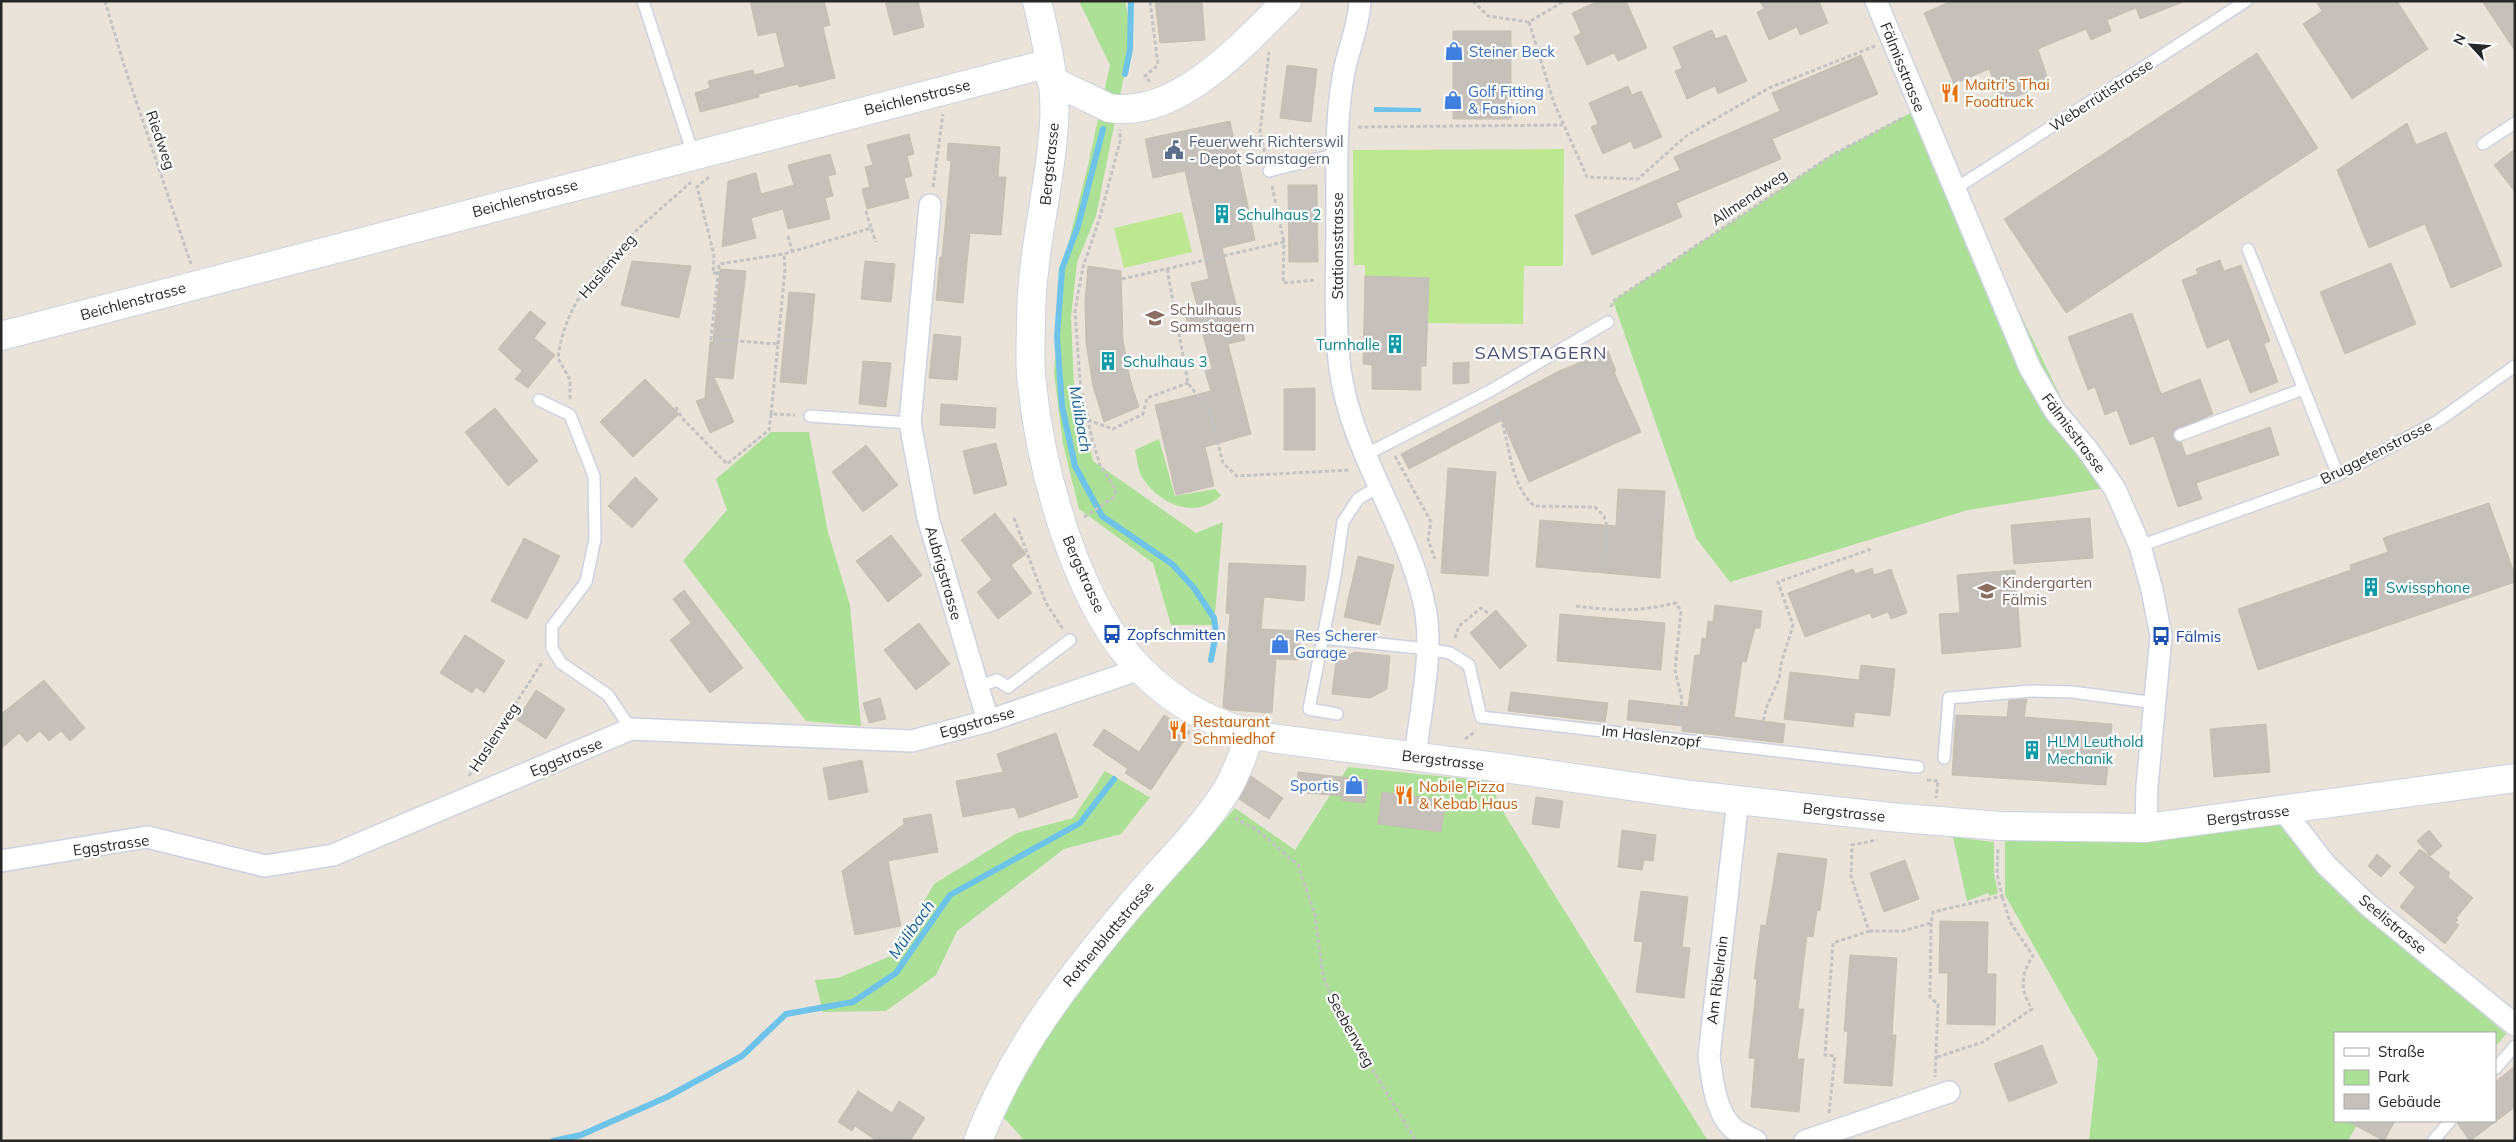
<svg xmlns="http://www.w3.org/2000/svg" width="2516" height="1142" font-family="Mulish,sans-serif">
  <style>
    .green { fill: #abe096 }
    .pitch { fill: #bee792 }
    .water { fill: #6dc3ea }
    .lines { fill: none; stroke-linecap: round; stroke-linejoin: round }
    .stream { stroke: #6dc3ea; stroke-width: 6 }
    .building { fill: #c5c0b9; stroke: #c5bfb3 }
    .lane-casing { stroke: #ced1e0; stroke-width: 14 }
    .street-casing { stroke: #ced1e0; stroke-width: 24 }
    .secondary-casing { stroke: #ced1e0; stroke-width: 30 }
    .path { stroke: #c3c3c3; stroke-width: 3; stroke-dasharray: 4 2.5; stroke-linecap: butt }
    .lane { stroke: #fff; stroke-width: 11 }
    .street { stroke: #fff; stroke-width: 21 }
    .secondary { stroke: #fff; stroke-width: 28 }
    .labels { text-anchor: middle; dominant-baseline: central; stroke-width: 4.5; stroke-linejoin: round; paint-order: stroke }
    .shop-label { font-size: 15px; fill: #366cbe; stroke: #fff; text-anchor: start }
    .street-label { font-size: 15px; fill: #272727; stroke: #fff }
    .food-label { font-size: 15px; fill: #c56008; stroke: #fff; text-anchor: start }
    .service-label { font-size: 15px; fill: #4e5e75; stroke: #fff; text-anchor: start }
    .culture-label { font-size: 15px; fill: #0d838f; stroke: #fff; text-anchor: start }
    .education-label { font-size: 15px; fill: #785e54; stroke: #fff; text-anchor: start }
    .transit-label { font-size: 15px; fill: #164399; stroke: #fff; text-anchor: start }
    .water-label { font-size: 16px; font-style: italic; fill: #115f92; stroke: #fff }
    .quarter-label { font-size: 18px; letter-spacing: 1px; fill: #4a4f76; stroke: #fff }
  </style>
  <rect width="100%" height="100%" fill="#eae3d9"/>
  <path class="green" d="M1079,1H1125L1132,36L1096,216L1077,262L1071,317L1074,385L1093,461L1196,533L1223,522L1214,625H1171L1153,563L1079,509L1063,444L1054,373L1061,273L1088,165L1110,65Z
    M1920,108L2105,488L1968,510L1730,582L1696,538L1613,301L1832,155Z
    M771,432H809L828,532L850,605L861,726L806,721L683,561L727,510L716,479Z
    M1159,439L1175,496L1215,489L1221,495C1196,521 1159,504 1142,477C1138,470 1137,459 1135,450Z
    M1348,767L1489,781L1506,817L1708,1141H1025L984,1096L1235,808L1295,850Z
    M1105,771L1149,797L1151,796L1121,834L1064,849L957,931L936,975L886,1011L823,1012L815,980L838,978L893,955L934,884L1017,833L1073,818Z
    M2278,823L2330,880L2506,1034L2495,1047V1033H2335V1121H2359L2348,1141H2089L2098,1059L2005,895V835Z
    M1953,837L1994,842V874L1998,893L1990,896L1988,893L1967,901Z"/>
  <path class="pitch" d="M1564,149L1563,266H1524L1523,324L1428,323L1429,278L1365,276V265H1354L1353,150Z
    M1182,212L1192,252L1124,268L1114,228Z"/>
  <path class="water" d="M1374,107L1421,108V112H1374Z"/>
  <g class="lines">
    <path class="stream" d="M1125,74L1130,49L1131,1
      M1103,129L1078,226L1062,269L1057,337L1062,406L1075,466L1102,516L1172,564L1194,588L1214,618L1216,633L1211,660
      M553,1141L581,1135L667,1097L742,1056L786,1014L853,1002L896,973L950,895L1080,823L1114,779"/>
  </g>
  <path class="building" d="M750,1H824L830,25L823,27L835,78L799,87L798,84L759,94V97L700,112L695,93L710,88L708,81L753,70L754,75L785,67L776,32L758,36Z
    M885,1H918L924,27L894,35Z
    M1155,1H1202L1205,40L1160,43Z
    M1598,1H1626L1647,48L1618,61L1614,53L1587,65L1574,37L1581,33L1572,13Z
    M1760,1H1819L1828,23L1800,35L1797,27L1769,40L1757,12L1764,9Z
    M1952,1H2183V2L2140,19L2136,8L2107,20L2111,31L2091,40L2086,29L2038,49L2049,83L2003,102L1989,69L1954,84L1924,13Z
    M2316,1H2397L2428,49L2352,99L2303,24L2322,11Z
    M2482,1H2515V51Z
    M1712,30L1716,39L1726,35L1747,81L1718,94L1715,86L1687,99L1675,71L1682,68L1673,47Z
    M1453,31H1511V119H1453Z
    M2257,53L2318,148L2066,313L2004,219Z
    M1861,55L1878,94L1772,139L1781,159L1676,203L1682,217L1592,255L1575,215L1680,170L1674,157L1780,111L1772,93Z
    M1287,65L1317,69L1311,122L1280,118Z
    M1628,86L1632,95L1641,91L1662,137L1634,149L1631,141L1603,154L1591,127L1598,124L1589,103Z
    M1230,121L1255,240L1222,248L1245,340L1228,344L1251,434L1205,447L1214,486L1176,495L1155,405L1211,391L1205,371L1212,369L1201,327L1189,330L1184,309L1197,306L1191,283L1209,279L1185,171L1153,178L1145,139Z
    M2407,123L2416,145L2446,132L2502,266L2451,288L2425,224L2369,248L2337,170Z
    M909,134L914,154L907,156L912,176L904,178L909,198L867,209L862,189L870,187L865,167L873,165L867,145Z
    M948,143L1000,147L998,177H1006L1001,235L970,233L963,303L936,300L940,257H942L951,161L947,160Z
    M2515,149V192L2494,165Z
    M830,154L836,174L828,176L833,196L825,198L830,219L788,229L783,209L751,218L756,238L722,247L728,181L756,173L761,194L794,185L788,165Z
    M1288,185H1317L1318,262H1289Z
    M2220,260L2224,271L2241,265L2270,341L2264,344L2278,382L2250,393L2229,339L2207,348L2182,280L2198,274L2196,269Z
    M632,261L691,266L679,318L621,305Z
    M865,261L895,264L891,302L861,299Z
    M2391,263L2416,324L2345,354L2320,292Z
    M1088,266L1121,271L1123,340L1130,379L1139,407L1104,422L1093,386L1086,343L1085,302Z
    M720,269L746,271L733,379L714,377L734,422L710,433L696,401L705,398L710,342H713Z
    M1365,276L1429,278L1426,366H1421V390L1372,389V365L1363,364Z
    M789,292L815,294L806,384L780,382Z
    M530,311L546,323L534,338L555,355L528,388L515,379L522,371L498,349Z
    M2132,313L2161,394L2200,379L2213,414L2174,431L2173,438L2181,442L2186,456L2270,427L2279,455L2196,483L2202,499L2178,507L2154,436L2130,445L2117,410L2105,415L2095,387L2088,390L2068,337Z
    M934,334L961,337L957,380L929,378Z
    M1608,351L1616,371L1614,372L1641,432L1529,482L1500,416V421L1409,469L1401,454L1559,371Z
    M863,361L891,363L886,407L859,404Z
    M1469,362V383L1453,384V363Z
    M645,379L679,414L633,457L600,422Z
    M1315,388V450H1284V389Z
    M941,404L996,408L995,428L940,425Z
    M495,408L538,461L508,486L465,432Z
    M996,443L1007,485L974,494L963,451Z
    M866,445L898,485L863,512L832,472Z
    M1448,468L1496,472L1488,576L1441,573Z
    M635,477L658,499L632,528L608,506Z
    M1618,489L1665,491L1660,578L1536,567L1540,520L1616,526Z
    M2489,503L2515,575V582L2258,670L2238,609L2351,570L2350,565L2388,552L2383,538Z
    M995,513L1026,554L1011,565L1032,593L998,619L977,592L992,580L961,540Z
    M2090,518L2093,558L2014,564L2011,525Z
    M891,535L922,575L888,602L856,561Z
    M524,538L560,556L527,619L491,601Z
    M1358,556L1394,565L1380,625L1344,617Z
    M1229,563L1306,566L1304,601L1264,597L1261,629L1300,631L1298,660L1276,659L1272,713L1230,710L1223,707L1230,614L1226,613Z
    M1872,568L1874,575L1891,569L1907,613L1891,619L1888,612L1872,618L1870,613L1805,637L1788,593L1853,569L1855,574Z
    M2015,570L2021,647L1942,654L1939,614L1960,613L1957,575Z
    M684,590L743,668L710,693L670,640L691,623L673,599Z
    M1715,605L1762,611L1760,628H1755L1746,662L1742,661L1734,717L1785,724L1783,743L1682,731L1683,726L1627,720L1629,700L1688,707L1695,655H1700L1702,638L1706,639L1708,621L1713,622Z
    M1496,610L1527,646L1500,669L1470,633Z
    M1560,614L1665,623L1661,670L1557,661Z
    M919,623L950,664L916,690L884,650Z
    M465,635L505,661L484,693L476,687L472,693L440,673Z
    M1355,652L1390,656L1387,689L1370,698L1332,694L1336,661Z
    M1861,665L1895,669L1890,716L1855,712L1853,727L1784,719L1790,672L1859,680Z
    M44,680L85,728L70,741L61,731L49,741L40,731L27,742L19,733L1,749V714Z
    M536,690L565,709L546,739L517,720Z
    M1511,692L1608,703L1605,722L1508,711Z
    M880,698L886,719L869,723L863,703Z
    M2027,699L2024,717L2112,724L2106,785L1952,775L1956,715L2007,717L2009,700Z
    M1164,715L1190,732L1151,790L1125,773L1128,769L1093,745L1104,729L1139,752Z
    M2266,724L2270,772L2214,777L2210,729Z
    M1056,733L1078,797L1019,818L1015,807L963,817L956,781L1003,772L997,754Z
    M862,760L868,792L829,800L823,768Z
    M1298,772L1368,780L1365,803L1341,800L1342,796L1296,792Z
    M1251,776L1283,798L1269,819L1239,799Z
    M1382,792L1446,800L1441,832L1378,824Z
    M1536,797L1563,801L1559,828L1532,824Z
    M931,814L938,852L888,861L901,926L855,935L842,871L904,824L903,819Z
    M1622,830L1656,835L1653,861L1644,860L1642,870L1618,867Z
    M2429,830L2442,846L2430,856L2417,841Z
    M2420,849L2450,873L2448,877L2473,898L2456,918L2458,920L2455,923L2459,925L2445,944L2400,907L2415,887L2399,873Z
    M1778,853L1827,859L1820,911L1817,910L1813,937L1807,936L1798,1009H1804L1797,1059H1804L1799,1112L1751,1107L1755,1058H1749L1757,979H1754L1761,925L1766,926Z
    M2377,854L2391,866L2381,877L2368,866Z
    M1905,860L1919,899L1884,912L1870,873Z
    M1641,891L1688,897L1682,947L1690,948L1684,998L1636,992L1643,942L1634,941Z
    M1940,921L1988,922L1987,974H1996L1995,1025L1947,1024L1948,973H1939Z
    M1850,955L1897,958L1892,1035H1896L1892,1086L1844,1083L1848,1032L1844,1031Z
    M2042,1045L2057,1083L2009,1102L1994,1064Z
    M2515,1066V1107L2470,1141L2457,1123V1121H2495V1082Z
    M858,1091L892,1113L899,1101L925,1118L910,1141H877L855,1126L852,1131L838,1122Z
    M2347,1121H2395L2384,1141Z"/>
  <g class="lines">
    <g class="lane-casing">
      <path id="lane" d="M643,1L693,154
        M2483,144L2515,123
        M1269,171L1337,154
        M1955,189L2246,1
        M2248,249L2338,475
        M539,400L570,415L594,476L595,539L586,582L552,627V648L561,663L608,695L631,729
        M810,416L910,423
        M2180,435L2303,389
        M1365,455L1488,392L1608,322
        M2140,546L2338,475L2438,421L2515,366
        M1322,638L1428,649L1450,653L1469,665L1481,717L1918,767
        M978,687L997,680L1008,687L1070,640
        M1337,714L1309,709L1335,576L1343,522L1358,499L1379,486
        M1944,758L1949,698L2031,691L2072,692L2156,703
        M2495,1069L2515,1046
        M2433,1141L2450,1121"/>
    </g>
    <g class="street-casing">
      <path id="street" d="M1360,1C1359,28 1347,51 1343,77C1335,124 1337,173 1337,221C1337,270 1334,320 1340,369C1351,452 1406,522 1424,603C1435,649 1420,710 1415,758
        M1876,1L2030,368L2055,411L2087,449L2115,489L2140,546L2152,590L2161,636L2147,786L2146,828
        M930,205L910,423L928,518L988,721
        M1738,800L1709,1056C1712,1078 1715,1114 1735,1130C1741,1134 1749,1137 1756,1141
        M2283,810L2326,865L2369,906L2515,1025
        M1,861L147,837L265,866L333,855L631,729L912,741L988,721L1140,669
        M1805,1141L1949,1092"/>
    </g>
    <g class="secondary-casing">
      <path id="secondary" d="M1037,1C1046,40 1057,84 1054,124C1050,189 1031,254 1031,320C1031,341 1029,363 1032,384C1041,471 1077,606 1140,669C1178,707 1225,732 1278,739L1512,769L1692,795L1890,817L2000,826L2146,828L2515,778
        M1051,80L1109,108C1178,119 1243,44 1287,1
        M1,336L1050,63
        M978,1141C1013,1050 1067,981 1129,907C1159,871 1202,830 1226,791C1237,774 1243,754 1250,735"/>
    </g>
    <path class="path" d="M105,1L124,65L191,264
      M1473,1L1488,16L1529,22L1564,1
      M1529,22L1554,103L1587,177L1638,179L1686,136L1769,88L1875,46
      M1150,82L1145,76L1158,65L1150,1
      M1358,127L1563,125
      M1266,158L1260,132L1269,52
      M709,177L697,187L714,255L713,273H718
      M1272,186L1284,242
      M933,187L943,114
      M866,211L871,228
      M788,236L792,251
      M1167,269L1188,383L1210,412L1223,463L1237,476L1350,470
      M1122,279L1284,242L1283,283L1316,280
      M1611,307L1613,301L1832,155L1904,117
      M778,344L785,269L784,254L871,228L876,242
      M570,399V380L558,358C567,281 637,231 691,182
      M1495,406C1512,437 1506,480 1534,506L1595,507L1604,516L1607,527L1605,568
      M676,407L682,418L727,464L769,430L771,414L795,415
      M771,414L778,344L711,339L719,264L784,254
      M1088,420L1113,429L1143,414L1147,398L1188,383
      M1395,456L1431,522L1428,539L1435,559
      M1084,517L1113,498L1116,490L1100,465L1092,439L1080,381L1075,311L1083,267L1100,217L1120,141V130
      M1014,518L1046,603L1063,629
      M1576,606C1616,611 1636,612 1676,603L1681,611L1675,670L1682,700L1678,724
      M1455,638L1459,626L1481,608L1488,613
      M1760,733L1767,706L1779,679L1781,664L1793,625L1778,582L1871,549
      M1465,739L1476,731
      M469,776L543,661
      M1927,780L1938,781L1936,798
      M1235,818L1257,830L1298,865L1315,915L1323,976L1341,1018L1416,1141
      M1931,923L1930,997L1938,1004L1935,1077
      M1869,931H1903L1931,923L1933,912L2002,896L1997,874L1998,849
      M1937,1057L1983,1042L2032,1009C2020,990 2020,975 2033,956L2010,922L2002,896
      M1829,1113L1835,1056L1825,1055L1833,943L1869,931L1851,876L1852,845L1877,840"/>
    <use href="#lane" class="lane"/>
    <use href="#street" class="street"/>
    <use href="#secondary" class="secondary"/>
  </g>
  <defs>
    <g id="shop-bare" transform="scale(1.5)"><path d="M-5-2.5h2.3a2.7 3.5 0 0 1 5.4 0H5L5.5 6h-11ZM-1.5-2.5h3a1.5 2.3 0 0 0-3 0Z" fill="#3f7fe0" stroke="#fff" stroke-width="2.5" paint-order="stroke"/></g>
    <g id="restaurant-bare" transform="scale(1.5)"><path d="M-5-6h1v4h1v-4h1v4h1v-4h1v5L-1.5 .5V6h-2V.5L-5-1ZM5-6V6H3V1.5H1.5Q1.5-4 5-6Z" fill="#e8710a" stroke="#fff" stroke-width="2.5" paint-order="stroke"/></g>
    <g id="civic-bare" transform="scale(1.5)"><path d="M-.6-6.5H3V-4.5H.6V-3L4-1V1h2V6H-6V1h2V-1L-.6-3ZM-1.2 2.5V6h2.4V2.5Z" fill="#5c6f8a" stroke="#fff" stroke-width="2.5" paint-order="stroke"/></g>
    <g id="building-bare" transform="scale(1.5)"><path d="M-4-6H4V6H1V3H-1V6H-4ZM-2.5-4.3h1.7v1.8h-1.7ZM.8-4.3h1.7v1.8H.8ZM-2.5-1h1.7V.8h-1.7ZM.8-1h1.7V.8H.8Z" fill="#0f9aa8" stroke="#fff" stroke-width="2.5" paint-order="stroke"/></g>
    <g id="school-bare" transform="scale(1.5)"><path d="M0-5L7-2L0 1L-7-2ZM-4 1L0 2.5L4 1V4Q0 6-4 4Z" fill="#8d6e63" stroke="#fff" stroke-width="2.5" paint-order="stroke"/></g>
    <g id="bus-bare" transform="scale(1.5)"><path d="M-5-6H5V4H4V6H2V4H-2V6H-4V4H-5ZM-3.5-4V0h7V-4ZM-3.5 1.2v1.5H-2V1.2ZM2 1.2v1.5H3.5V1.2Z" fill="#1a4fb4" stroke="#fff" stroke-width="2.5" paint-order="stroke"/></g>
  </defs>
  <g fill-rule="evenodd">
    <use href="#shop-bare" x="1454" y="51"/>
    <use href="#restaurant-bare" x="1950" y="93"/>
    <use href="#shop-bare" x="1453" y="100"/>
    <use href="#civic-bare" x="1174" y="150"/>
    <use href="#building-bare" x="1222" y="214"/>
    <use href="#school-bare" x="1155" y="318"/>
    <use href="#building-bare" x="1395" y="344"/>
    <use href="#building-bare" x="1108" y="361"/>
    <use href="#building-bare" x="2371" y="587"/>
    <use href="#school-bare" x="1987" y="591"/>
    <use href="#bus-bare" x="1112" y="634"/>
    <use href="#bus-bare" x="2161" y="636"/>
    <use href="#shop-bare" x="1280" y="644"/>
    <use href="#restaurant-bare" x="1178" y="730"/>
    <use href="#building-bare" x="2032" y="750"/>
    <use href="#shop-bare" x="1354" y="785"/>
    <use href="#restaurant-bare" x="1404" y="795"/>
  </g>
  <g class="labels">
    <g class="shop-label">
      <text x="1469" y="51">Steiner Beck</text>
      <text x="1468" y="91">Golf Fitting<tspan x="1468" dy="17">&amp; Fashion</tspan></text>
      <text x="1295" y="635">Res Scherer<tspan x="1295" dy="17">Garage</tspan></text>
      <text x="1339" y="785" text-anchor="end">Sportis</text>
    </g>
    <g class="street-label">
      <text transform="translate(1903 67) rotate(68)">Fälmisstrasse</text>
      <text transform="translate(2101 95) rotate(-33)">Weberrütistrasse</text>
      <text transform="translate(917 97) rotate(-14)">Beichlenstrasse</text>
      <text transform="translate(161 140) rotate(71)">Riedweg</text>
      <text transform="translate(1049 164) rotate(-84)">Bergstrasse</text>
      <text transform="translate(1749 197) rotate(-34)">Allmendweg</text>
      <text transform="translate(525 198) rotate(-15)">Beichlenstrasse</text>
      <text transform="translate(1337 246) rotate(-90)">Stationsstrasse</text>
      <text transform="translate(607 266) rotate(-50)">Haslenweg</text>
      <text transform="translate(133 301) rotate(-15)">Beichlenstrasse</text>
      <text transform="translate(2074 433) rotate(53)">Fälmisstrasse</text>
      <text transform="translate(2376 452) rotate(-27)">Bruggetenstrasse</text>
      <text transform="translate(944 573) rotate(74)">Aubrigstrasse</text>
      <text transform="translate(1084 574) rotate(66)">Bergstrasse</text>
      <text transform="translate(977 722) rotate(-16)">Eggstrasse</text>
      <text transform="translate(1651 736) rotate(7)">Im Haslenzopf</text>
      <text transform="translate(494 737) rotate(-57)">Haslenweg</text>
      <text transform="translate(566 757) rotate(-23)">Eggstrasse</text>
      <text transform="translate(1443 760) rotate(7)">Bergstrasse</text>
      <text transform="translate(1844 812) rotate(6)">Bergstrasse</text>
      <text transform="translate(2248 815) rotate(-7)">Bergstrasse</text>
      <text transform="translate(111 845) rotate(-8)">Eggstrasse</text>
      <text transform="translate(2393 924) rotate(40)">Seelistrasse</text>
      <text transform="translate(1108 934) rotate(-50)">Rothenblattstrasse</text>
      <text transform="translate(1717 980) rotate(-83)">Am Ribelrain</text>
      <text transform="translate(1351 1030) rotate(61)">Seebenweg</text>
    </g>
    <g class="food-label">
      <text x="1965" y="84">Maitri's Thai<tspan x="1965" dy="17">Foodtruck</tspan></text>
      <text x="1193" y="721">Restaurant<tspan x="1193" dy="17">Schmiedhof</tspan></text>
      <text x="1419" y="786">Nobile Pizza<tspan x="1419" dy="17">&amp; Kebab Haus</tspan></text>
    </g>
    <g class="service-label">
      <text x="1189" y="141">Feuerwehr Richterswil<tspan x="1189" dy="17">- Depot Samstagern</tspan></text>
    </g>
    <g class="culture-label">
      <text x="1237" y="214">Schulhaus 2</text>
      <text x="1380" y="344" text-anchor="end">Turnhalle</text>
      <text x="1123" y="361">Schulhaus 3</text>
      <text x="2386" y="587">Swissphone</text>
      <text x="2047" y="741">HLM Leuthold<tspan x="2047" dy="17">Mechanik</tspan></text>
    </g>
    <g class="education-label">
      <text x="1170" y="309">Schulhaus<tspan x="1170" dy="17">Samstagern</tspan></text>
      <text x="2002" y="582">Kindergarten<tspan x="2002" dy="17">Fälmis</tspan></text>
    </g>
    <g class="transit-label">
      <text x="1127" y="634">Zopfschmitten</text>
      <text x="2176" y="636">Fälmis</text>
    </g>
    <g class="water-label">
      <text transform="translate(1081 419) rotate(80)">Mülibach</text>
      <text transform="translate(911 929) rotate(-55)">Mülibach</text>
    </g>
    <g class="quarter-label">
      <text x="1541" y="352">SAMSTAGERN</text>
    </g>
  </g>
  <rect width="2516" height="1142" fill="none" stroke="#272727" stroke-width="5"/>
  <rect x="2334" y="1032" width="162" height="90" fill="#ffffff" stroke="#a9a9a9"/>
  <rect x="2344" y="1048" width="25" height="8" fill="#ffffff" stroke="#a9a9a9"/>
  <text x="2378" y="1057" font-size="15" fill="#272727">Straße</text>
  <rect x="2344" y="1070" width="25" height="15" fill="#abe096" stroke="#a9a9a9"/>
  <text x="2378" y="1082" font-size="15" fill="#272727">Park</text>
  <rect x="2344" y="1094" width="25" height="15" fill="#c5c0b9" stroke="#a9a9a9"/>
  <text x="2378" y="1107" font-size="15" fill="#272727">Gebäude</text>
  <g transform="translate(2471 45) rotate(296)" stroke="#ffffff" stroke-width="4" paint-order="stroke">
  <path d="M0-4L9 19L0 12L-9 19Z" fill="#272727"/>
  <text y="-8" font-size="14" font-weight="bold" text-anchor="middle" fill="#272727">N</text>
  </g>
</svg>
